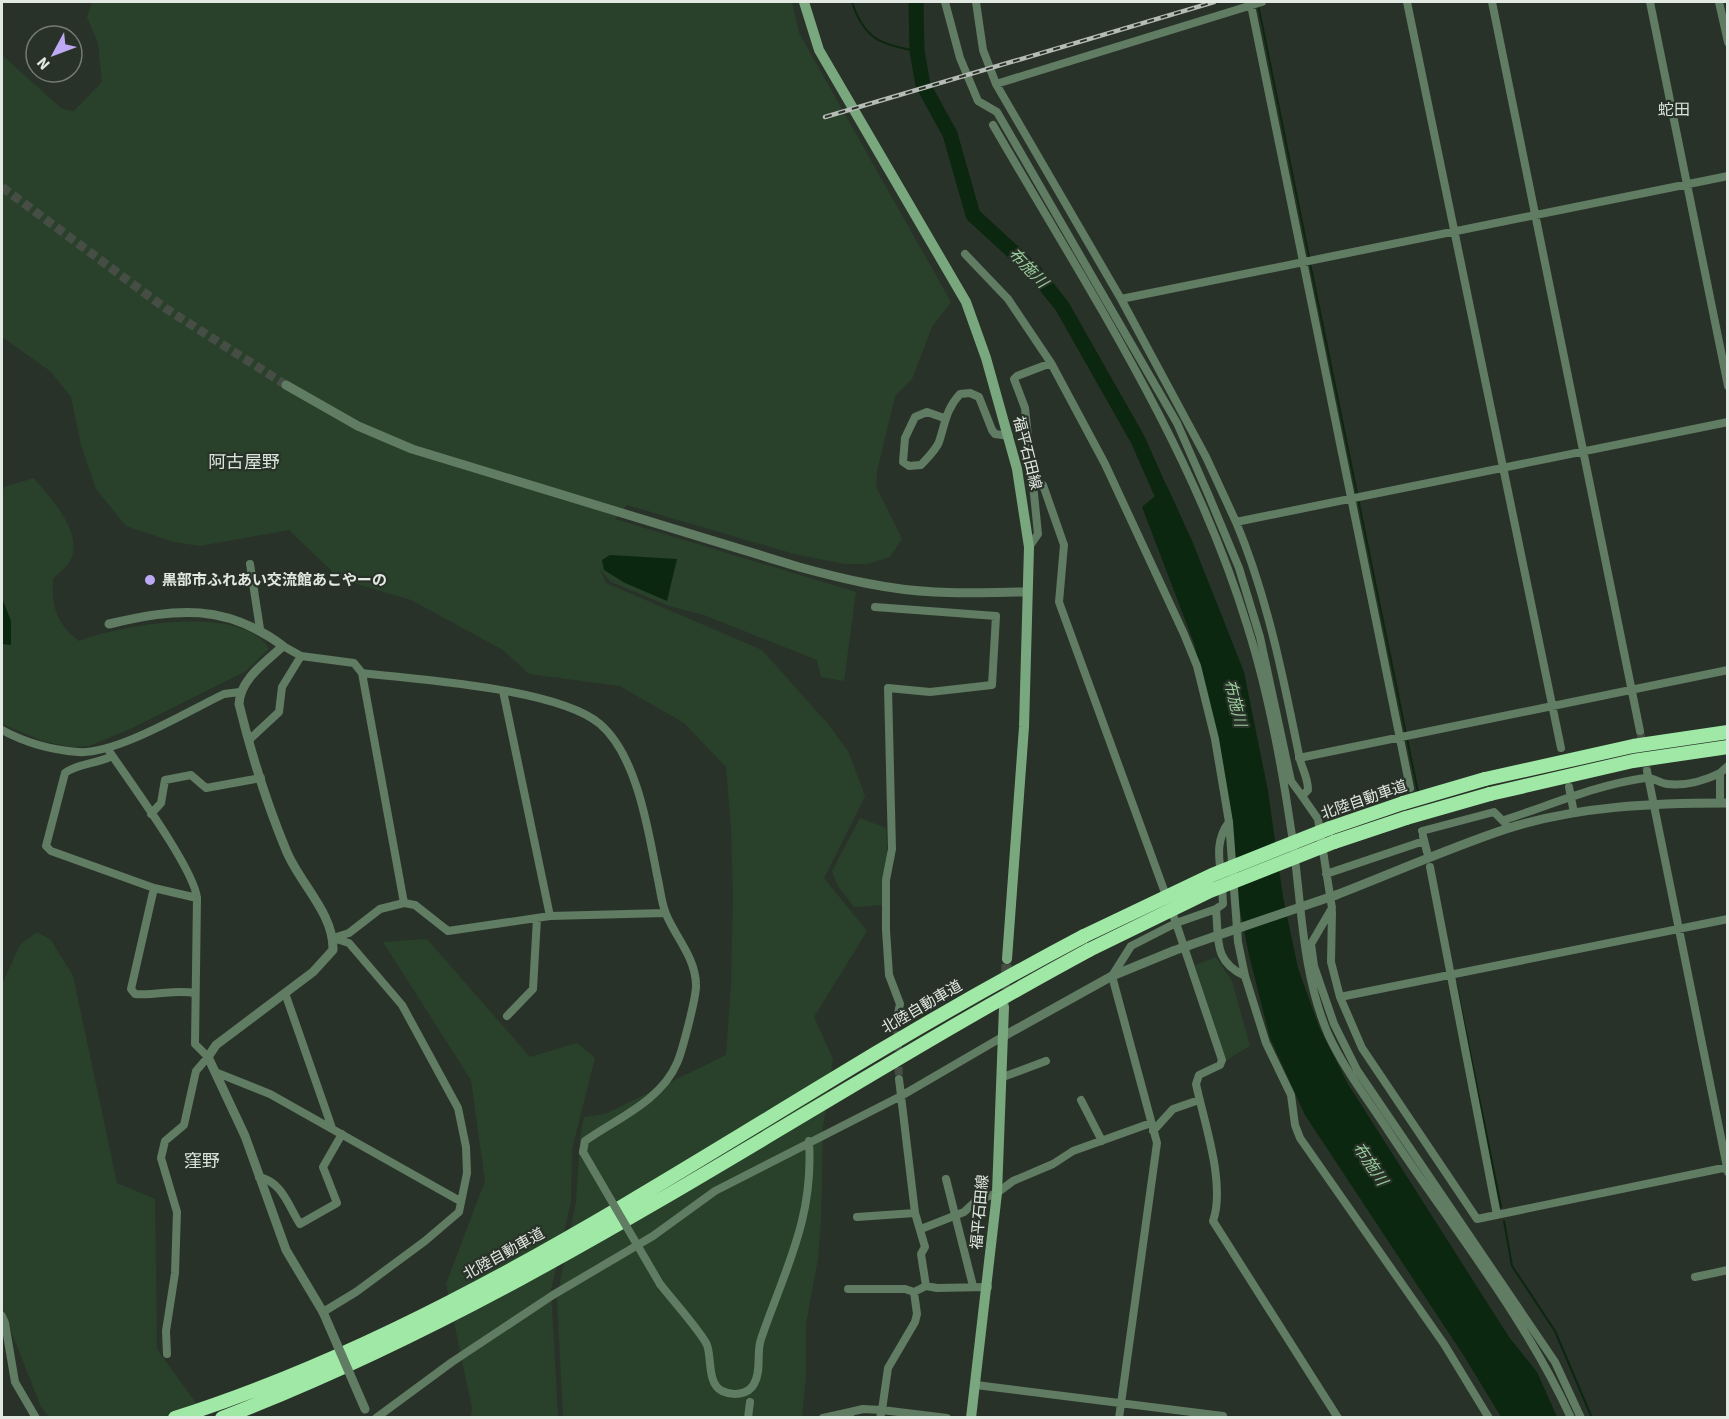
<svg xmlns="http://www.w3.org/2000/svg" width="1729" height="1419" font-family="'Source Sans 3','Noto Sans JP',sans-serif">
  <style>
    .green { fill: #29412b }
    .water { fill: #0b270f }
    .lines { fill: none; stroke-linecap: round; stroke-linejoin: round }
    .stream { stroke: #0b270f; stroke-width: 2 }
    .river { stroke: #0b270f; stroke-width: 15 }
    .minor-tunnel { stroke: #454d45; stroke-width: 8; stroke-dasharray: 8 4; stroke-linecap: butt }
    .tertiary-tunnel { stroke: #454d45; stroke-width: 9; stroke-dasharray: 9 4.5; stroke-linecap: butt }
    .secondary-tunnel { stroke: #454d45; stroke-width: 10; stroke-dasharray: 10 5; stroke-linecap: butt }
    .minor { stroke: #607c62; stroke-width: 8 }
    .tertiary { stroke: #607c62; stroke-width: 9 }
    .secondary { stroke: #7aa87e; stroke-width: 10 }
    .motorway { stroke: #a0e8a6; stroke-width: 14 }
    .rail-casing { stroke: #b5bcb5; stroke-width: 4.5 }
    .rail { stroke: #293229; stroke-width: 2; stroke-dasharray: 7; stroke-linecap: butt }
    .minor-bridge { stroke: #607c62; stroke-width: 8 }
    .tertiary-bridge { stroke: #607c62; stroke-width: 9 }
    .motorway-bridge { stroke: #a0e8a6; stroke-width: 14 }
    .poi-dot { fill: #bea9f5; stroke: #293229; stroke-width: 2 }
    .labels { text-anchor: middle; dominant-baseline: central; stroke-width: 4.5; stroke-linejoin: round; paint-order: stroke }
    .street-label { font-size: 15px; fill: #e2e8e2; stroke: #293229 }
    .poi-label { font-size: 15px; font-weight: bold; fill: #e2e8e2; stroke: #293229; text-anchor: start }
    .neighbourhood-label { font-size: 16px; fill: #d8e4d9; stroke: #293229 }
    .water-label { font-size: 16px; font-style: italic; fill: #9acd9d; stroke: #293229 }
    .quarter-label { font-size: 18px; fill: #d8e4d9; stroke: #293229 }
  </style>
  <rect width="100%" height="100%" fill="#293229"/>
  <path class="green" d="M92,2H792L799,33L951,302L932,327L912,379L895,396L877,471L876,487L902,539L890,557L868,564H844L794,554L627,505L615,519L856,592L844,681L821,677L817,660L704,615L669,606L611,582L600,569L606,583L762,650L828,724L848,751L865,796L824,878L867,931L814,1017L833,1059L823,1127L821,1223L818,1258L806,1324V1375L802,1417H563L557,1298L576,1202L580,1139L584,1117L605,1114L726,1055L731,986L733,897L731,826L726,767L684,723L620,686L529,674L503,650L411,600L340,579L289,530L200,546L174,542L126,526L96,489L81,445L71,397L50,371L2,337V55L62,109L74,111L102,82L98,43L87,17Z
    M34,478C49,497 78,526 73,553C71,564 60,572 53,579C51,606 57,625 79,641C119,625 244,603 269,649L246,671L130,729L89,746L70,747L43,741L2,724V496L4,487Z
    M860,818L886,828L887,853L882,905L854,907L838,886L832,871Z
    M37,932L51,940L73,976L117,1183L155,1199L157,1349L206,1417H49L41,1407L2,1308V984L20,945Z
    M427,939L530,1057L577,1043L595,1058L572,1149L571,1201L551,1290L558,1417H471L472,1408L446,1284L485,1181L471,1080L383,942Z
    M1216,957L1232,981L1250,1046L1225,1061L1195,965Z"/>
  <path class="water" d="M1167,486L1193,543L1244,672L1268,791L1283,897L1298,968L1319,1027L1348,1084L1509,1337L1537,1372L1557,1417H1501L1464,1356L1305,1115L1270,1038L1249,955L1226,839L1224,768L1194,643L1142,507Z
    M610,555L677,559L667,601L625,583L604,570L602,560Z
    M2,598L11,621V645L2,644Z"/>
  <g class="lines">
    <path class="stream" d="M852,2C864,39 881,45 917,51
      M1258,4L1309,257
      M1310,263L1406,734
      M1407,739L1418,792
      M1456,983L1501,1207
      M1504,1221L1512,1266L1555,1331L1592,1418"/>
    <path class="river" d="M916,2L917,51L923,85L950,134L973,215L1034,271L1062,306L1138,440L1168,508"/>
    <path class="minor-tunnel" d="M1640,731L1647,771
      M897,1019L899,1079"/>
    <path class="tertiary-tunnel" d="M2,187L165,308L286,385"/>
    <path class="secondary-tunnel" d="M1004,1004L1007,959"/>
    <path class="minor" d="M945,2L960,58L978,101L997,112L1177,423L1209,496L1239,568L1260,637L1291,781L1302,796
      M976,2L983,50L996,84L1262,2
      M1407,2L1561,748
      M1492,2L1640,731
      M1650,2L1728,386
      M1719,2L1728,42
      M1251,5L1410,788
      M996,84L1121,299L1728,176
      M993,125C1086,286 1192,445 1247,625C1268,691 1281,761 1291,829C1302,898 1300,968 1328,1034C1344,1069 1368,1100 1389,1132C1451,1226 1524,1315 1571,1418
      M965,254L1008,299L1051,363
      M1121,299L1206,457L1236,522
      M944,418L927,412L915,417L905,438L903,462L909,466L921,465C927,458 936,450 939,442C945,424 946,409 960,394L970,393L979,397L992,430L995,434L1009,436
      M1033,484L1025,408L1014,379L1017,376L1051,363L1105,464L1184,634L1197,666L1215,739L1229,822
      M1029,547L1038,534L1033,484L1036,481L1043,485L1064,545L1059,602L1176,923L1131,946L1112,976L1157,1143L1119,1418
      M250,564L260,629
      M875,607L996,616L992,685L930,692L888,688L892,849L886,880V930L889,975L900,1004L897,1019
      M283,646L301,656L354,663L362,673L404,903
      M362,673C419,680 557,688 600,724C637,756 648,829 657,875C660,887 661,902 666,914C676,938 695,957 696,984C697,995 682,1052 677,1063C661,1101 616,1119 585,1141L583,1152
      M503,691L550,916
      M2,730C24,742 52,750 78,752C116,755 188,711 224,694L240,692
      M249,740L279,712L282,687L301,656
      M107,748C127,778 194,868 197,898L195,1044L208,1057L196,1071L184,1125L165,1141L161,1158L177,1212L175,1273L166,1331L167,1354
      M112,756C98,764 78,763 65,773L46,846L51,851L154,888
      M1299,758L1728,670
      M1647,771L1728,1172
      M1720,773L1728,766
      M1569,787L1574,813
      M151,814L161,803L165,780L191,775L206,788L261,778
      M1504,820C1551,805 1596,785 1645,778C1653,777 1659,783 1667,784C1684,786 1704,781 1720,773V803
      M1422,831L1494,812L1506,824
      M1423,836L1427,852
      M1430,867L1497,1215
      M1221,873C1218,854 1217,838 1229,822L1238,942L1245,976C1213,961 1219,940 1216,909L1176,923L1222,1060L1220,1065L1199,1075L1196,1084C1204,1122 1226,1184 1213,1221L1338,1418
      M1326,874L1424,841
      M1216,909L1223,904L1222,885
      M1332,912L1331,962L1340,997L1362,1048L1477,1219L1728,1167
      M333,938L349,933L380,909L404,903L415,905L448,931L550,916L665,913
      M1245,976L1266,1043L1291,1095L1295,1125L1300,1138L1444,1344L1489,1418
      M195,993C174,989 156,996 135,994L131,989L154,888L197,898
      M285,993L332,1128
      M1340,997L1728,919
      M507,1016L533,989L537,918
      M215,1072L270,1094L460,1201
      M1003,1077L1046,1061
      M899,1079L915,1213L925,1247L921,1254L926,1286
      M1081,1100L1102,1141
      M1153,1131L1173,1109L1199,1100
      M259,1177C282,1182 288,1205 300,1224L337,1203L323,1167L342,1134
      M946,1179L973,1286
      M857,1217L915,1213
      M921,1229L964,1212L976,1201L997,1193L1013,1181L1053,1164L1073,1151L1151,1123
      M1695,1277L1728,1270
      M660,1284C670,1297 702,1333 707,1345C712,1359 707,1383 722,1391C733,1396 748,1395 754,1384C762,1370 756,1353 761,1339C785,1269 814,1219 809,1141
      M848,1289H905L914,1292
      M323,1312L356,1292L425,1241L459,1212L467,1173L466,1147L458,1108L402,1005L349,943L333,938
      M2,1316L5,1323L15,1382L36,1418
      M976,1385L1223,1416
      M850,1412L863,1409L882,1410L888,1368L915,1322L917,1314L914,1292L926,1286L937,1288L988,1287
      M376,1418L452,1362L553,1295L653,1236L715,1191L901,1096L1004,1036
      M748,1418L750,1402
      M823,1418L850,1412V1418
      M880,1418L882,1410L947,1418
      M1581,1418L1555,1362L1357,1070L1334,1024L1314,966L1311,944L1332,908L1318,819L1302,796L1308,790C1308,776 1301,768 1299,755C1283,676 1267,596 1236,522L1728,422"/>
    <path class="tertiary" d="M286,385L358,426L412,449L799,567C843,579 889,590 935,592C965,594 996,592 1027,592
      M109,624C177,608 225,603 283,646C266,662 240,679 239,704C251,753 267,804 286,850C299,883 334,913 333,950L313,972L216,1045L208,1057L245,1136L286,1250L323,1312
      M1336,895C1393,873 1449,848 1506,829C1577,806 1654,803 1728,803
      M1190,945L1213,937
      M1004,1036L1112,976L1173,951"/>
    <path class="secondary" d="M804,2L819,50L966,302L986,358L1017,469L1029,547L1024,727L1007,959
      M971,1418L997,1193L1004,1007"/>
    <path class="motorway" d="M1485,779L1633,746L1728,732
      M1490,794L1633,761L1728,747
      M1330,828L1403,803
      M1334,842L1406,818
      M175,1418C408,1344 615,1211 823,1085C908,1033 995,983 1084,936
      M222,1418C533,1299 798,1107 1089,950"/>
    <g class="rail-casing">
      <path id="rail" d="M825,117L1214,2"/>
    </g>
    <use href="#rail" class="rail"/>
    <path class="minor-bridge" d="M583,1152L660,1284"/>
    <path class="tertiary-bridge" d="M1213,937L1336,895
      M1173,951L1190,945
      M323,1312L365,1409"/>
    <path class="motorway-bridge" d="M1403,803L1485,779
      M1406,818L1490,794
      M1084,936L1212,875L1330,828
      M1089,950L1210,891L1334,842"/>
  </g>
  <circle class="poi-dot" cx="150" cy="580" r="6"/>
  <g class="labels">
    <g class="street-label">
      <text transform="translate(1027 453) rotate(76)">福平石田線</text>
      <text transform="translate(1364 800) rotate(-19)">北陸自動車道</text>
      <text transform="translate(922 1007) rotate(-30)">北陸自動車道</text>
      <text transform="translate(980 1212) rotate(-85)">福平石田線</text>
      <text transform="translate(504 1254) rotate(-29)">北陸自動車道</text>
    </g>
    <g class="poi-label">
      <text x="162" y="580">黒部市ふれあい交流館あこやーの</text>
    </g>
    <g class="neighbourhood-label">
      <text x="1674" y="110">蛇田</text>
    </g>
    <g class="water-label">
      <text transform="translate(1028 268) rotate(46)">布施川</text>
      <text transform="translate(1235 703) rotate(76)">布施川</text>
      <text transform="translate(1370 1164) rotate(56)">布施川</text>
    </g>
    <g class="quarter-label">
      <text x="244" y="462">阿古屋野</text>
      <text x="202" y="1161">窪野</text>
    </g>
  </g>
  <rect width="1729" height="1419" fill="none" stroke="#e2e8e2" stroke-width="6"/>
  <g transform="translate(54 54) rotate(229)"><circle r="28" fill="#293229" stroke="#737b73" stroke-width="1.5"/>
  <path d="M0-4.5L10 22L0 15L-10 22Z" fill="#bea9f5"/>
  <text y="-9" font-size="16" font-weight="bold" text-anchor="middle" fill="#e2e8e2">N</text>
  </g>
</svg>
